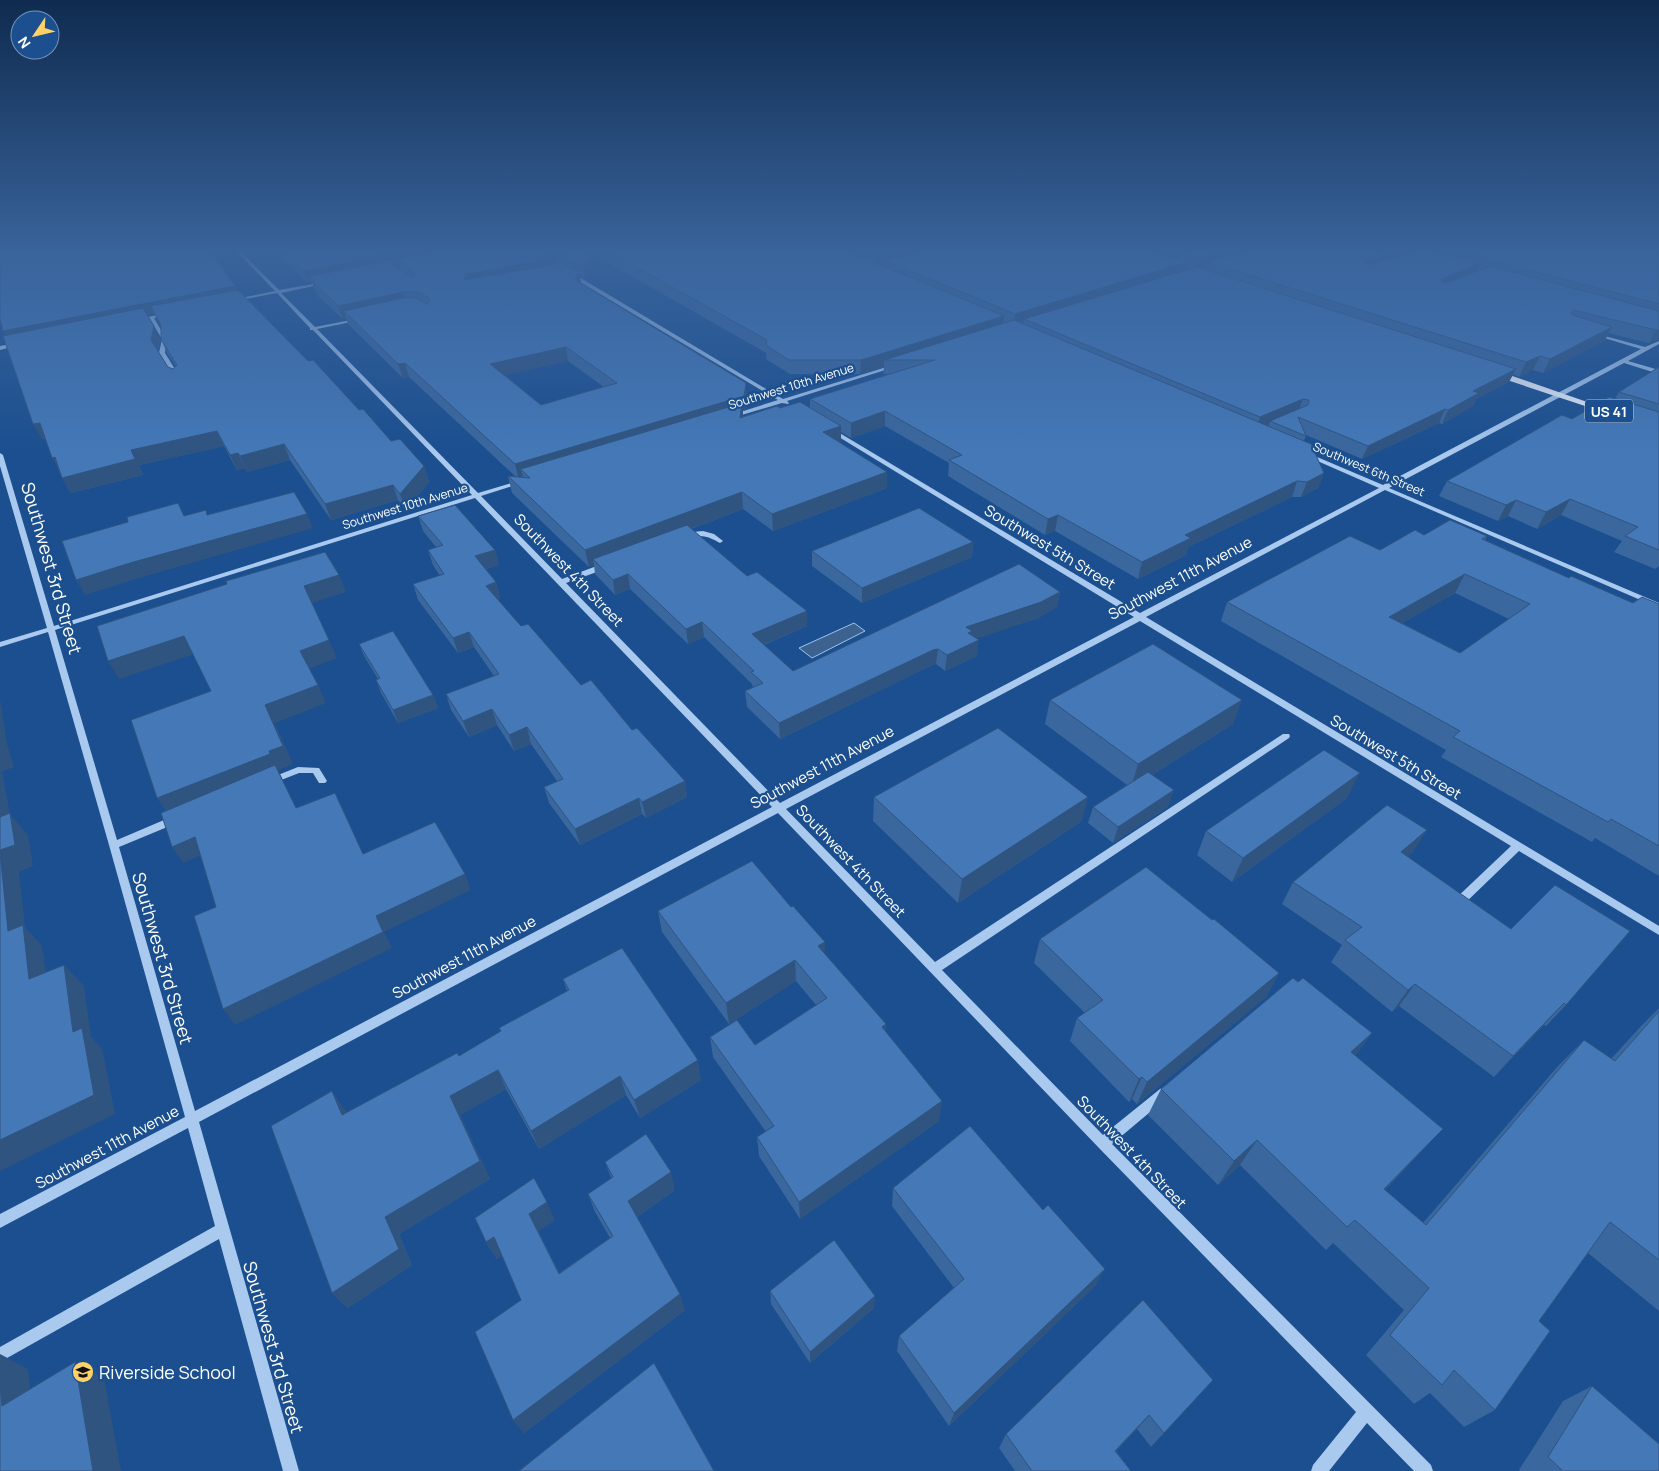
<svg xmlns="http://www.w3.org/2000/svg" width="1659" height="1471" font-family="Manrope,sans-serif">
  <style>
    .water { fill: #3c6290; stroke: #9cc4f0 }
    .lines { fill: none; stroke-linecap: round; stroke-linejoin: round }
    .minor { fill: #a9c9ee; fill-rule: evenodd }
    .major { fill: #f0f6ff; fill-rule: evenodd }
    .wall { fill: #3a679d; fill-rule: evenodd }
    .shaded-wall { fill: #305480 }
    .building { fill: #4478b7; stroke: #305480; fill-rule: evenodd }
    .labels { text-anchor: middle; dominant-baseline: central; stroke-width: 4.5; stroke-linejoin: round; paint-order: stroke }
    .far-street-label { font-size: 12px; fill: #fff; stroke: #1b4f8f }
    .shield { fill: #1b4f8f; stroke: #bbcadd; stroke-width: 1 }
    .shield-label { font-size: 14px; font-weight: bold; fill: #fff }
    .street-label { font-size: 15px; fill: #fff; stroke: #1b4f8f }
    .near-street-label { font-size: 18px; fill: #fff; stroke: #1b4f8f }
    .near-poi-label { font-size: 18px; fill: #fff; stroke: #1b4f8f; text-anchor: start }
  </style>
  <rect width="100%" height="100%" fill="#1b4f8f"/>
  <path class="water" d="M854,623L865,631L812,658L799,648Z"/>
  <g class="lines">
    <path class="minor" d="M234,249H238L279,290L325,282L323,284L281,293L315,327L361,318V320L317,329L478,493L518,481H522V483L481,496L562,579L602,564H608V568L566,583L780,803L1134,617L829,431V429H833L1140,613L1379,488L1306,456V454H1310L1383,485L1641,349L1594,335V333L1645,347L1659,341V344L1628,361L1659,370V374L1624,363L1389,488L1659,603V608L1385,490L1146,617L1659,926V935L1519,851L1461,907L1457,908L1453,907L1452,904L1453,901L1511,846L1140,621L786,809L935,962L1283,734H1289L1290,736L1289,738L942,970L1103,1135L1160,1089L1164,1087L1168,1089L1170,1093L1168,1097L1112,1144L1431,1465L1433,1471H1414L1367,1423L1329,1471H1311L1313,1465L1356,1412L1099,1148L778,813L199,1122L299,1471H283L219,1239L0,1362V1347L215,1226L188,1128L0,1228V1214L185,1117L109,845L48,632L0,647V642L47,628L0,466V453L3,455L54,626L472,495L313,330H310V328L277,293L234,301V300L236,299L275,291ZM475,498L772,807L195,1111L119,847L177,823L179,820L177,817H171L117,840L55,630Z
      M570,274H574L783,399L893,365L898,366L787,401L789,403L788,404L782,403L735,417H731V415L778,400L570,276Z
      M166,313H168V315L154,318L166,339L165,353L181,379L178,381L175,379L159,353L162,339L150,319L137,321L135,320Z
      M17,343H19V345L0,350V346Z
      M703,531L714,534L723,541L720,543L718,542C706,535 699,535 686,539L683,537L693,532Z
      M298,767L319,768L327,781L325,783H319L313,773H299L271,784L268,783L266,781L268,779Z"/>
    <path class="major" d="M1492,371H1498L1613,411L1606,413L1492,375Z"/>
  </g>
  <path class="wall" d="M273,249H1659V339L1649,343L1608,333L1605,340L1543,373L1533,370L1519,377L1513,374L1509,382L1476,399L1473,406L1442,424L1439,423L1362,459L1306,435L1304,441L1324,473L1318,488L1301,497H1292L1188,547L1186,555L1138,579L1055,531L1045,535L948,476L949,463L885,426L851,438L841,432V442H839L887,488L773,531L743,509L691,529L807,626L764,645L793,671L1060,592L1057,607L1038,618L977,638V656L945,671L936,664L932,665L780,739L747,707L745,691L753,688L752,684L704,637L688,644L630,589L615,595L595,574L594,565L589,567L512,493L508,476L516,477L409,377L403,378L348,324L346,318L343,319L317,295L312,283H308ZM598,257L766,353V359L790,374H860L884,367L883,374H890L810,399V408H780L743,417V411L745,410L747,397L581,283L580,276L585,279ZM399,265L400,269L395,266ZM568,361L604,387L541,405L505,375Z
    M235,286L236,290L308,361L391,441L424,466L429,482L406,510L398,500L331,520L290,460L247,472L245,468L237,470L224,446L139,465L143,475L71,493L62,478L45,439H42L5,336ZM154,313L161,327V339L167,353L176,366L173,369L168,367L158,351L160,339L154,326L147,315Z
    M1659,367V566L1655,569L1614,552L1622,541L1561,515L1537,529L1508,516L1498,521L1439,496L1447,481L1572,419L1615,399L1619,392Z
    M418,516L495,550L499,565L486,569L496,582L500,598L497,599L521,626L581,685L632,730L685,781L687,797L646,818L642,814L580,845L549,803L544,787L557,781L531,744L514,751L497,725L469,737L451,710L446,694L494,676L474,647L458,653L418,600L413,584L440,576L433,565L428,550L436,547L423,531Z
    M1424,535L1487,536L1485,540L1569,578L1633,603L1659,604V876L1595,838L1592,842L1441,757L1446,750L1221,621L1227,602ZM1455,593L1509,619L1460,653L1402,623Z
    M973,542L972,557L862,603L812,566V551Z
    M359,644L433,695L438,708L398,723L381,693L376,680L378,679L364,656Z
    M1050,700L1233,724L1152,775L1168,807L1113,843L1088,823L1093,807L1127,785L1045,724Z
    M874,797L1082,821L958,903L873,821Z
    M1347,798L1232,882L1197,855L1206,831Z
    M1413,852L1408,856L1566,1005L1546,1026L1544,1025L1494,1077L1399,1006L1392,1012L1331,962L1342,945L1282,904L1293,882Z
    M658,911L825,954L886,1024L885,1031L939,1121L800,1219L759,1156L757,1137L766,1132L713,1057L710,1037L755,1045L816,1005L796,981L729,1024L662,932Z
    M1040,939L1279,973L1266,997L1137,1104L1132,1099L1129,1102L1070,1041L1077,1018L1085,1013L1034,963Z
    M563,979L701,1080L640,1118L626,1095L539,1149L506,1089L460,1115L490,1179L399,1234L412,1265L348,1308L332,1293L345,1110L346,1113L459,1056L501,1031L567,991Z
    M1298,982L1372,1033L1355,1056L1419,1154L1385,1190L1423,1223L1557,1067L1584,1040L1611,1059L1642,1025L1659,1008V1311L1588,1253L1539,1321L1495,1410L1464,1427L1430,1393L1414,1404L1366,1355L1404,1310L1333,1243L1326,1250L1240,1165L1218,1185L1148,1115L1161,1089Z
    M605,1162L675,1190L637,1217L685,1310L524,1433L513,1420L521,1300L502,1255L497,1259L486,1242L555,1220L538,1231L559,1273L610,1238L595,1212L588,1194L611,1178Z
    M893,1188L1096,1285L949,1426L897,1351L899,1336L954,1288L892,1206Z
    M770,1291L874,1308L810,1363L771,1304Z
    M1213,1380L1151,1447L1137,1429L1116,1451L1131,1471H1015L999,1448L1006,1434Z
    M1592,1386L1659,1471H1520L1519,1470L1563,1401Z"/>
  <path class="shaded-wall" d="M417,249H481L397,259L399,265L315,282L309,276L312,283H308L304,271Z
    M594,249H597L598,257L585,279L583,267Z
    M907,249H940L884,260V266L874,268L875,256Z
    M1233,249H1272L1208,262L1206,268L1195,271L1198,259Z
    M1402,249H1411L1408,257L1360,274L1365,262Z
    M555,258L557,270L464,280L467,274Z
    M1187,262L1184,274L1024,319L1023,324L1013,327L1015,314Z
    M1480,263L1475,276L1436,291L1441,279Z
    M579,272L581,285L575,280Z
    M235,286L239,296L151,306L154,313L9,342L3,331Z
    M403,292L407,305L344,311L346,318L343,319L338,306Z
    M1004,316L1003,330L884,360V367L860,374L861,360Z
    M154,326L160,339L157,354L151,340Z
    M1612,327L1605,340L1543,373L1550,359Z
    M1659,329V339L1649,343L1656,330Z
    M566,347L568,361L494,378L490,364Z
    M1540,356L1533,370L1519,377L1526,362Z
    M405,363L409,377L403,378L398,364Z
    M1516,369L1509,382L1476,399L1473,406L1442,424L1448,410L1473,391Z
    M746,383L747,397L745,410L743,411V418L521,469L523,478L519,480L515,464Z
    M1303,399L1298,412L1270,421L1269,425L1256,430L1260,417Z
    M1445,409L1439,423L1362,459L1368,446Z
    M885,411V426L851,438V423Z
    M40,423L48,438L42,439L33,424Z
    M841,426V442L823,448V432Z
    M217,431L224,446L139,465L143,475L71,493L62,478L131,450Z
    M284,444L290,460L247,472L240,456Z
    M238,453L245,468L237,470L230,455Z
    M55,457L61,473L52,458Z
    M424,466L429,482L406,510L400,494Z
    M887,472V488L773,531L772,514Z
    M1324,473L1318,488L1301,497L1307,482Z
    M1297,481L1292,497L1188,547L1186,555L1138,579L1142,562L1185,535Z
    M393,485L398,500L331,520L325,504Z
    M742,492L743,509L597,564L593,559L594,565L589,567L585,550Z
    M1570,499L1561,515L1537,529L1546,512Z
    M1516,500L1508,516L1498,521L1506,505Z
    M307,514L313,528L139,578L85,595L76,580L130,563Z
    M1058,515L1055,531L1045,535L1048,519Z
    M973,542L972,557L862,603V588Z
    M495,550L499,565L479,571L475,556Z
    M628,574L630,589L615,595L613,580Z
    M1465,574L1455,593L1379,636L1389,617Z
    M339,575L346,592L312,603L304,586Z
    M496,582L500,598L491,601L486,586Z
    M1060,592L1057,607L1038,618L971,641L979,640L977,656L945,671L947,655L966,627Z
    M807,611V626L753,649L752,634Z
    M702,622L704,637L688,644L686,629Z
    M469,632L474,647L458,653L453,638Z
    M184,636L194,654L119,679L108,661Z
    M329,640L337,658L308,669L300,651Z
    M938,649L936,664L932,665L780,739L779,723L933,650Z
    M318,685L326,703L275,723L293,764L279,770V772L305,825L170,817L157,798L269,751L265,705Z
    M433,695L438,708L398,723L393,710Z
    M0,699L7,744L14,767L2,772L10,814L28,835L33,866L19,872L25,927L42,946L50,1000L29,979L8,931L0,850Z
    M1242,700L1233,724L1131,788L1138,764Z
    M492,709L497,725L469,737L463,721Z
    M527,727L531,744L514,751L509,735Z
    M1360,773L1347,798L1232,882L1243,858Z
    M685,781L687,797L646,818L642,802Z
    M1174,790L1168,807L1113,843L1118,827Z
    M335,793L343,809L371,870L363,854Z
    M1088,797L1082,821L958,903L962,879Z
    M639,798L642,814L580,845L575,829Z
    M1427,830L1413,852L1388,874L1401,852Z
    M195,837L206,853L183,863L172,847Z
    M465,874L471,890L384,932L392,948L235,1025L223,1009L376,916Z
    M825,942V963L818,946Z
    M795,960L796,981L729,1024L726,1003Z
    M64,965L84,986L91,1037L102,1048L115,1114L0,1171V1140L73,1032Z
    M1279,973L1266,997L1137,1104L1147,1082Z
    M1415,984L1399,1006L1392,1012L1408,990Z
    M1564,1003L1544,1025L1494,1077L1513,1056Z
    M886,1024L884,1045L882,1027Z
    M1372,1033L1352,1060L1351,1052Z
    M698,1060L701,1080L640,1118L634,1100Z
    M498,1070L506,1089L460,1115L490,1179L399,1234L412,1265L348,1308L332,1293L385,1217L450,1096Z
    M620,1076L626,1095L539,1149L531,1131Z
    M1142,1077L1132,1099L1129,1102L1139,1079Z
    M332,1091L345,1110L355,1133L342,1115Z
    M942,1101L939,1121L800,1219L799,1202Z
    M1443,1129L1419,1154L1362,1213L1384,1189Z
    M1257,1140L1240,1165L1218,1185L1234,1161Z
    M671,1172L675,1190L634,1219L628,1201Z
    M547,1202L555,1220L538,1231L568,1290L529,1214Z
    M494,1237L505,1254L497,1259L486,1242Z
    M1105,1269L1096,1285L949,1426L954,1413Z
    M680,1294L685,1310L524,1433L513,1420Z
    M875,1296L874,1308L810,1363V1352Z
    M0,1354L28,1369L34,1421L2,1406L0,1385Z
    M75,1362L104,1378L121,1471H93Z
    M1149,1415L1137,1429L1103,1464L1115,1451Z"/>
  <path class="building" d="M0,249H209L235,286L3,331L0,318Z
    M281,249H417L304,271Z
    M447,249H540L555,258L467,274L464,280L562,263L579,272L575,280L746,383L744,396L515,464L405,363L398,364L344,311L403,298H416L427,304L430,299L419,292H403L338,306L313,282L315,281L309,276L388,261L412,278L415,273L397,259ZM566,347L617,383L541,405L490,364Z
    M552,249H594L583,267Z
    M604,249H842L1004,316L861,360H789L766,345L767,340Z
    M857,249H907L875,256Z
    M932,249H1145L1187,262L1015,314L884,260Z
    M1166,249H1233L1198,259Z
    M1251,249H1402L1365,262L1370,265L1420,249H1426L1480,263L1441,279L1442,282L1447,283L1490,266L1659,311V329L1656,330L1573,310L1571,312L1572,315L1612,327L1550,359L1540,356L1526,362L1208,262Z
    M1449,249H1659V304Z
    M1197,267L1516,369L1473,391L1479,393L1448,410L1445,409L1368,446L1298,417L1306,436L1270,421L1308,405L1309,400L1303,399L1260,417L1024,319Z
    M238,290L308,361L313,360L359,410L363,409L391,441L400,439L424,466L400,494L393,485L325,504L284,444L240,456L238,453L230,455L217,431L131,450L135,459L62,478L55,457L52,458L40,423L33,424L3,336L143,308L154,326L151,340L168,367L173,369L177,365L161,339V325L151,306Z
    M1014,320L1311,444L1324,473L1307,482L1297,481L1185,535L1191,538L1142,562L1058,515L1048,519L949,460L962,455L885,411L851,423L810,399L935,360H884Z
    M1659,367V404L1619,392Z
    M1609,397L1659,412V550L1625,536L1638,527L1570,499L1546,512L1516,500L1506,505L1447,481L1562,415L1572,419Z
    M800,402L841,426L823,432L887,472L772,514L742,492L585,550L508,476L530,478L521,469L742,403L740,418L777,406L780,408Z
    M294,492L307,514L130,563L76,580L62,541L128,522L127,517L178,503L184,516L206,510L207,515Z
    M455,505L495,550L475,556L496,582L486,586L521,626L528,624L581,685L591,680L632,730L637,728L685,781L642,802L639,798L575,829L544,787L563,779L527,727L509,735L492,709L463,721L446,694L499,674L469,632L453,638L413,584L444,574L428,550L443,545L418,516Z
    M919,508L973,542L862,588L812,551Z
    M1450,520L1487,536L1482,539L1569,578L1571,576L1633,603L1642,597L1659,604V846L1611,819L1608,822L1453,737L1460,731L1227,602L1350,536L1380,550L1415,530L1424,535ZM1465,574L1530,604L1460,653L1389,617Z
    M687,525L747,576L757,572L807,611L752,634L793,671L1019,564L1060,592L1041,602L966,627L972,631L968,633L979,640L947,655L938,649L933,650L779,723L745,691L763,683L751,672L754,671L702,622L686,629L628,574L613,580L593,559Z
    M325,552L339,575L304,586L329,640L300,651L318,685L265,705L283,746L269,751L270,754L157,798L131,720L211,691L184,636L108,661L97,626L227,584L226,581Z
    M393,631L433,695L393,710L376,680L380,678L359,644Z
    M1153,644L1242,700L1138,764L1050,700Z
    M998,728L1088,797L962,879L874,797Z
    M1324,750L1360,773L1243,858L1206,831Z
    M275,765L296,808L335,793L363,854L435,822L465,874L376,916L383,932L223,1009L194,916L216,907L195,837L172,847L161,813Z
    M1148,772L1174,790L1118,827L1093,807Z
    M1387,805L1427,830L1401,852L1511,929L1555,885L1630,931L1566,1005L1564,1003L1513,1056L1415,984L1408,990L1345,940L1362,927L1293,882Z
    M10,813L15,845L0,850V817Z
    M0,852L8,931L23,925L29,979L64,965L73,1032L82,1028L94,1095L0,1140Z
    M752,861L791,907L793,906L825,942L818,946L886,1024L882,1027L942,1101L799,1202L757,1137L774,1126L710,1037L737,1020L755,1045L827,998L795,960L726,1003L658,911Z
    M1146,867L1212,920L1214,919L1279,973L1147,1082L1142,1077L1139,1079L1077,1018L1103,1000L1040,939Z
    M622,948L698,1060L634,1100L620,1076L531,1131L498,1070L450,1096L480,1161L385,1217L399,1249L332,1293L271,1126L332,1091L342,1115L457,1053L459,1056L501,1031L499,1028L569,990L563,979Z
    M1293,978L1298,982L1303,978L1372,1033L1351,1052L1443,1129L1384,1189L1426,1225L1584,1040L1615,1061L1659,1011V1260L1610,1222L1539,1321L1550,1331L1495,1410L1454,1370L1442,1385L1390,1335L1429,1288L1355,1220L1347,1227L1257,1140L1234,1161L1161,1089Z
    M970,1126L1043,1210L1048,1205L1105,1269L954,1413L899,1336L964,1279L893,1188Z
    M646,1134L671,1172L628,1201L680,1294L513,1420L475,1332L521,1300L494,1237L486,1242L475,1218L534,1178L547,1202L529,1214L559,1274L613,1236L588,1194L613,1177L605,1162Z
    M834,1240L875,1296L810,1352L770,1291Z
    M1143,1300L1213,1380L1164,1433L1149,1415L1115,1451L1131,1471H1032L1006,1434Z
    M75,1362L93,1471H0V1385L2,1406Z
    M654,1363L714,1471H519Z
    M1592,1386L1659,1444V1471H1563L1548,1457Z"/>
  <linearGradient id="sky" x2="0" y2="1"><stop stop-color="#0f2b4f"/><stop offset="0.55" stop-color="#39639b"/><stop offset="1" stop-color="#39639b" stop-opacity="0"/></linearGradient>
  <rect width="1659" height="455" fill="url(#sky)"/>
  <defs>
    <g id="school-disc" transform="scale(1.125)"><circle r="9.5" fill="#ffd166" stroke="#1b4f8f"/><path d="M0-5L7-2L0 1L-7-2ZM-4 1L0 2.5L4 1V4Q0 6-4 4Z" fill="#111"/></g>
  </defs>
  <g fill-rule="evenodd">
    <use href="#school-disc" x="83" y="1372"/>
  </g>
  <g class="labels">
    <g class="far-street-label">
      <text transform="translate(791 386) rotate(-17)">Southwest 10th Avenue</text>
      <text transform="translate(1369 469) rotate(23)">Southwest 6th Street</text>
      <text transform="translate(405 506) rotate(-17)">Southwest 10th Avenue</text>
    </g>
    <rect class="shield" x="1585" y="399.5" width="48" height="23" rx="4"/>
    <g class="shield-label">
      <text x="1609" y="411">US 41</text>
    </g>
    <g class="street-label">
      <text transform="translate(1050 547) rotate(31)">Southwest 5th Street</text>
      <text transform="translate(569 570) rotate(46)">Southwest 4th Street</text>
      <text transform="translate(1180 578) rotate(-28)">Southwest 11th Avenue</text>
      <text transform="translate(1396 757) rotate(31)">Southwest 5th Street</text>
      <text transform="translate(822 767) rotate(-28)">Southwest 11th Avenue</text>
      <text transform="translate(851 861) rotate(46)">Southwest 4th Street</text>
      <text transform="translate(464 957) rotate(-28)">Southwest 11th Avenue</text>
      <text transform="translate(107 1147) rotate(-28)">Southwest 11th Avenue</text>
      <text transform="translate(1132 1152) rotate(46)">Southwest 4th Street</text>
    </g>
    <g class="near-street-label">
      <text transform="translate(52 568) rotate(74)">Southwest 3rd Street</text>
      <text transform="translate(163 958) rotate(74)">Southwest 3rd Street</text>
      <text transform="translate(274 1347) rotate(74)">Southwest 3rd Street</text>
    </g>
    <g class="near-poi-label">
      <text x="99" y="1372">Riverside School</text>
    </g>
  </g>
  <g transform="translate(35 35) rotate(235)"><circle r="24" fill="#1b4f8f" stroke="#7695bc"/>
  <path d="M0-4L9 19L0 12L-9 19Z" fill="#ffd166"/>
  <text y="-8" font-size="14" font-weight="bold" text-anchor="middle" fill="#ffffff">N</text>
  </g>
</svg>
